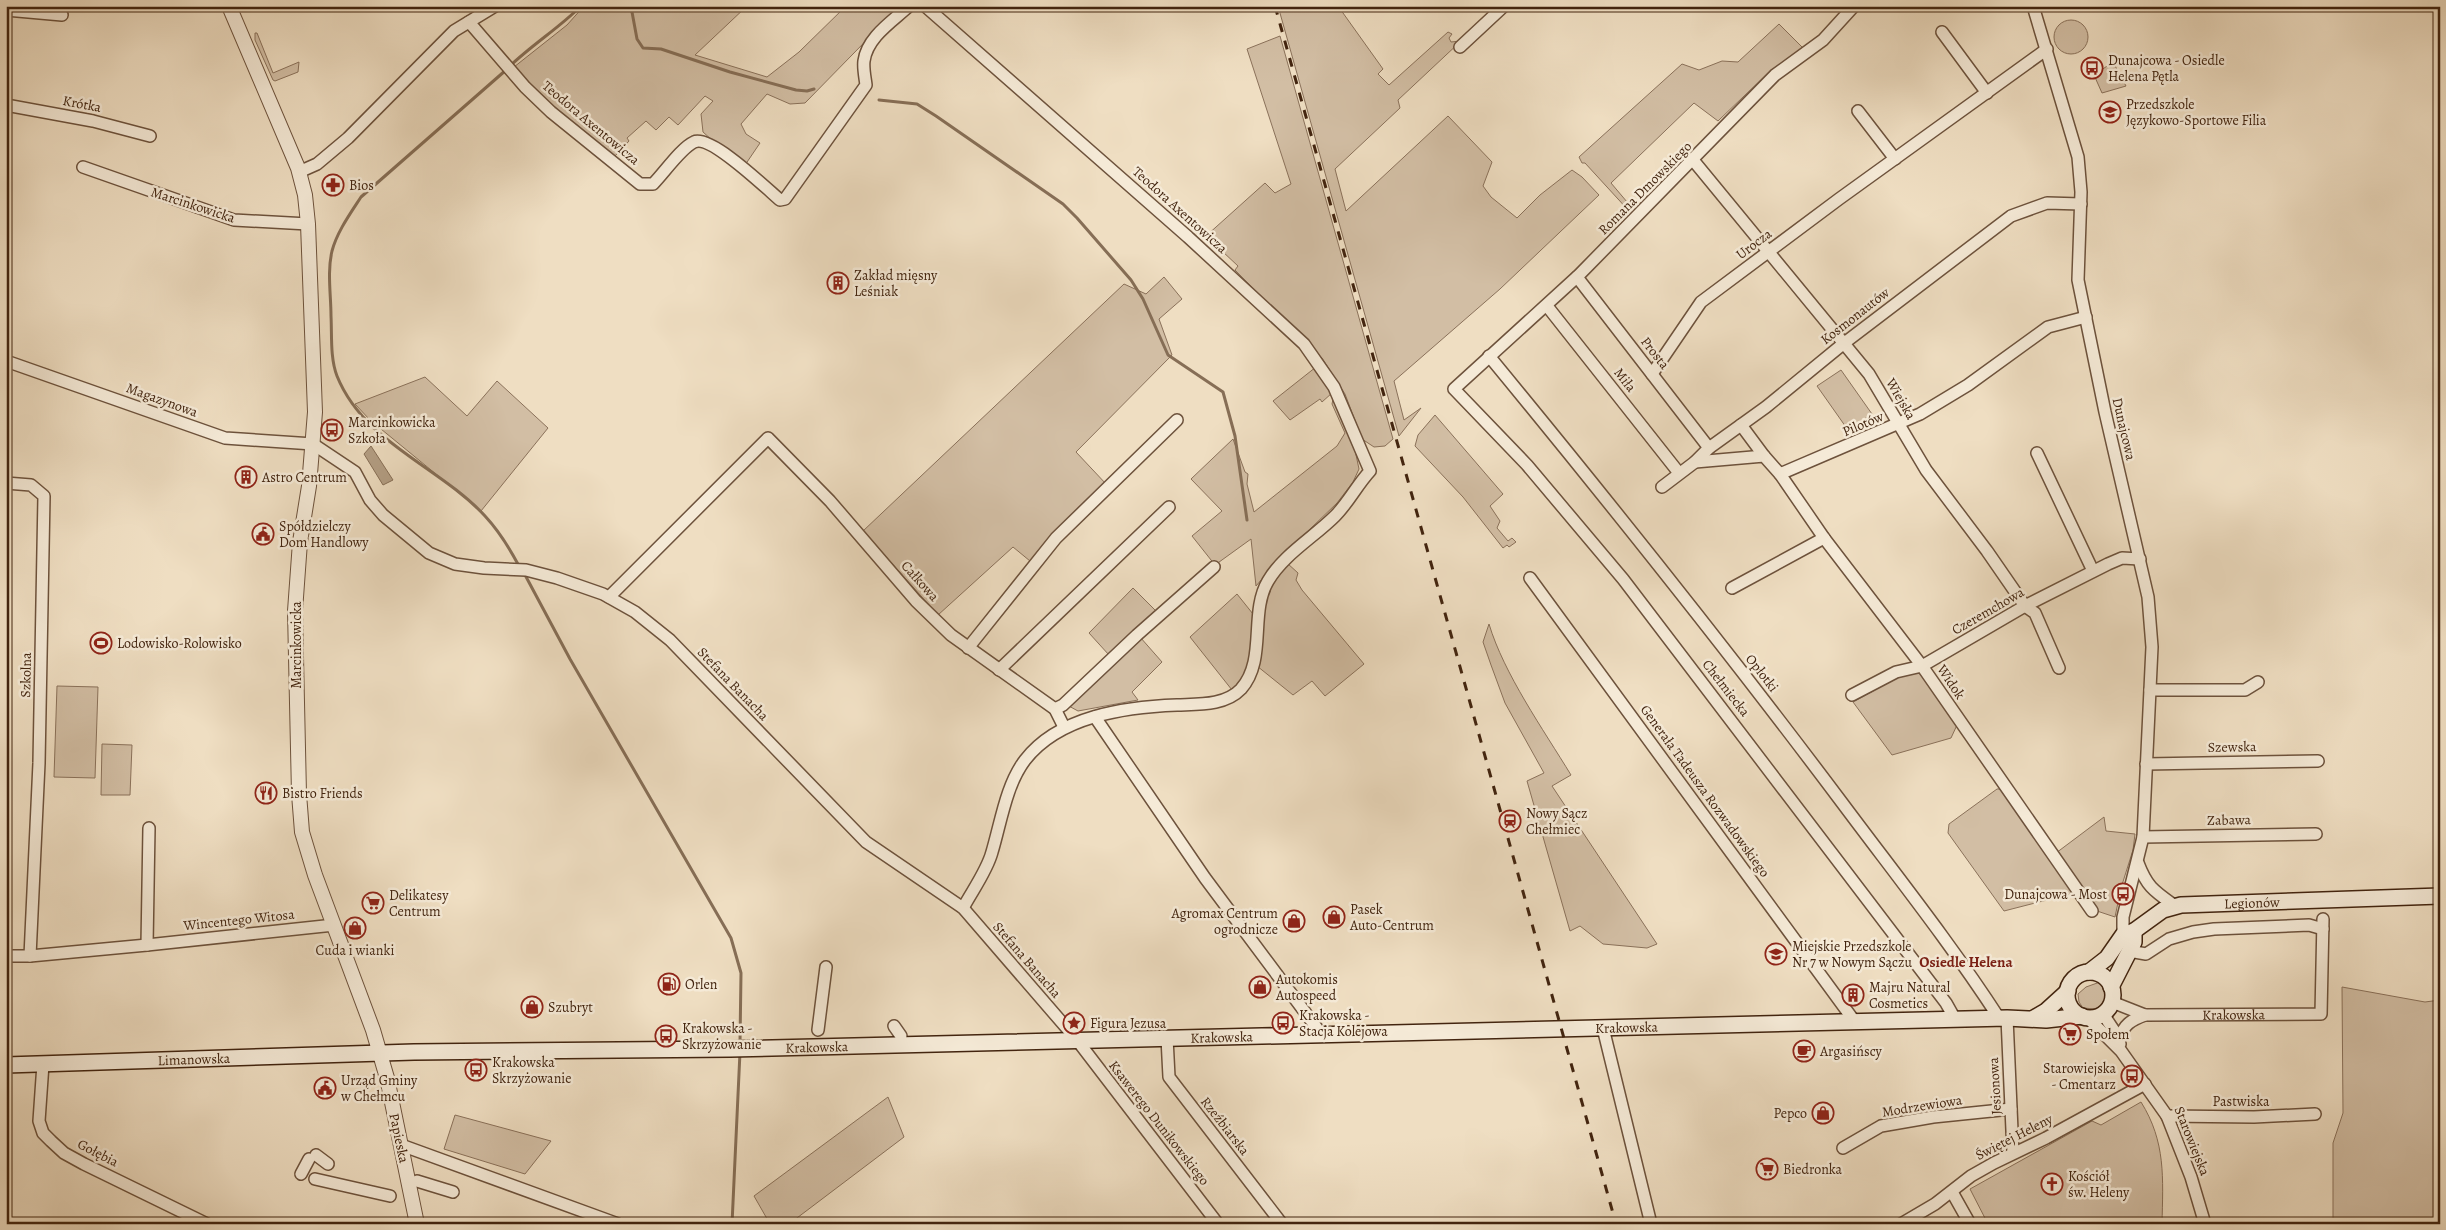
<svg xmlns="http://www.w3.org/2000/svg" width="2446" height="1230" font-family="Alegreya,serif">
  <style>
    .green { fill: #d2bea4; stroke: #8a715a }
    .water { fill: #b49f85; stroke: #866e56 }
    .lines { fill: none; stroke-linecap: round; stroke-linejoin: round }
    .stream { stroke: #866e56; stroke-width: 3 }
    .minor-casing { stroke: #6d523c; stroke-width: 14 }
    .tertiary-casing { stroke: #6d523c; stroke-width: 16 }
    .secondary-casing { stroke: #42240f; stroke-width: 18 }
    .minor { stroke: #f5ead7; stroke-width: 11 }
    .tertiary { stroke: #f5ead7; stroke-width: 14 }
    .secondary { stroke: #f5ead7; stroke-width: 15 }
    .rail { stroke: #42240f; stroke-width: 3; stroke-dasharray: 9 9; stroke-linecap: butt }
    .labels { text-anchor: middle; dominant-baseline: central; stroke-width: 5; stroke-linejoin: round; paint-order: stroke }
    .poi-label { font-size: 14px; fill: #42240f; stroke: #f5ead7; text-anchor: start }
    .street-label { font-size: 14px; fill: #42240f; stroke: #f5ead7 }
    .neighbourhood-label { font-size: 15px; font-weight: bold; fill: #7a1f14; stroke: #f5ead7 }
  </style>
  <rect width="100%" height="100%" fill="#efdec2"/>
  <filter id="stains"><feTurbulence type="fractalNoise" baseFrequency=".004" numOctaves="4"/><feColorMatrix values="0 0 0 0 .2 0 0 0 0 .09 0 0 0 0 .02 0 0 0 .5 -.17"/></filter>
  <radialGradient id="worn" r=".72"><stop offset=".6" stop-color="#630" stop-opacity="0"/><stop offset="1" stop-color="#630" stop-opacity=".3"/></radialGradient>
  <path class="green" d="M584,6H636L641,9L644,6H747L695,55L767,77L799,52L846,6H900L805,103L790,104L767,94L741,124L746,134L760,143L743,168L703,132L701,114L713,101L705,96L678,125L669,117L656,130L646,121L627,138L629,141L614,157L544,102L514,67L567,25Z
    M1278,6H1338L1383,69L1378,74L1389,85L1448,32L1452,34L1449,38L1451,42L1461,41L1398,100L1400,108L1335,169L1346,211L1448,116L1492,162L1483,186L1491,197L1517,218L1540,195L1572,170L1582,177L1599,195L1500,289L1394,381L1404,420L1421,408L1399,436Z
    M2054 37a17 17 0 1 1 34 0a17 17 0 1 1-34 0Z
    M1779,24L1803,48L1768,73L1718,121L1694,103L1611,183L1633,209L1629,211L1585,163H1582L1579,157L1682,64L1699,70L1722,61L1738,62Z
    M255,33H257L273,73L299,62L298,72L275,81L273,80L255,40Z
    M1280,36L1393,439L1385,446L1374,447L1362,439L1345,394L1322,358L1235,270L1238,266L1206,236L1265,183L1275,193L1291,184L1247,49Z
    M2113,62L2126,86L2102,93L2094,75Z
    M1164,277L1182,299L1159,319L1172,355L1076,452L1107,485L1030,561L1013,547L938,615L863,531L1124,284L1146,294Z
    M1316,367L1332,393L1322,402L1320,399L1290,420L1273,401Z
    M1841,370L1872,414L1848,430L1817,386Z
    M425,377L467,416L497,381L548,428L481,511L370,420L355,404Z
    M1333,399L1355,450L1359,469L1353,482L1337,503L1279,559L1256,586L1251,539L1215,565L1192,536L1222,511L1191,479L1233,439L1245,472L1248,474L1247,484L1254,512L1337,446L1345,433L1332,404Z
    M1435,415L1503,494L1490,506L1500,521L1497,528L1508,541L1512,538L1516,542L1509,547L1507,545L1503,548L1463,497L1415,446L1418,435Z
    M1287,563L1298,573L1296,580L1302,590L1364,664L1325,696L1312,681L1293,695L1257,666L1266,593Z
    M1133,588L1157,612L1109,655L1089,633Z
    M1237,594L1253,614L1250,656L1245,675L1232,690L1190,637Z
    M1489,624C1504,674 1543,729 1571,775L1552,786L1657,944L1647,948L1603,944L1580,926L1570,931L1527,781L1544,773L1505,703L1491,665L1483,642Z
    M1140,637L1162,662L1132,692L1138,700L1078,711L1067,705Z
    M1911,670L1920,674L1926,680L1957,725L1951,738L1892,755L1853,702Z
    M57,686L98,687L95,778L54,777Z
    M102,744L132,745L130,795H101Z
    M1997,789H2000L2074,893L2004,911L1948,833L1949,824Z
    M2104,817L2106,831L2135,834L2133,850L2121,888L2115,917L2094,910L2056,853Z
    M2100,982C2116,989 2106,1002 2096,1009L2083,1008L2079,1002L2078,994L2086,987Z
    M2342,987L2425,1002L2440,1000V1224H2333V1143L2343,1113Z
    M888,1097L904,1137L789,1224H770L754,1196Z
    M2141,1102C2166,1142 2163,1178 2162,1224H1988L1970,1189L2092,1121L2101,1125Z
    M455,1115L551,1141L525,1174L444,1149Z"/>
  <path class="water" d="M371,446L393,480L383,485L364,454Z"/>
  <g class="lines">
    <path class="stream" d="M626,6L632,12L637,39L643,48L661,49L730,72L796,90L807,91L814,89
      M510,66C533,44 559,28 581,6
      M506,70L361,197C350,214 337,232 332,251C327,272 331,295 331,316C332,335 330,358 337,376C364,443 439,466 485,516C498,530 510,549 519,566
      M879,100L917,104L936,116L1063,204L1077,218L1131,280L1143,299L1168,355L1223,392L1235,436L1247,520
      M524,573L570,659L731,938L741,973L740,1043
      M732,1224L740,1052"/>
    <g class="minor-casing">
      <g id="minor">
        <path d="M925,6L1188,237L1304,344L1334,387L1370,471C1357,485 1349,502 1335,516C1314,537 1283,555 1268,581C1249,613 1267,660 1241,689C1225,706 1197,704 1177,705C1125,707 1059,716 1025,760C1006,785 1001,822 992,852C987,871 972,891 963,908"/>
        <path d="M1854,6L1823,40L1775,75L1579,275L1454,389L1527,465L1623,579L1946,1003L1955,1019"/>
        <path d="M2033,6L2078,157L2081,192L2078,280L2105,412L2148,597L2152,647L2143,837L2123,917V935"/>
        <path d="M6,10L62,15"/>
        <path d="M469,22L525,87L551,112L640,184H653C664,173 681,148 694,142C710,134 766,188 780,200L785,199L866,85C865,77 863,68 864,61C867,37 893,21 909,6"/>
        <path d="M1942,32L1987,93"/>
        <path d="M1460,47L1504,6"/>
        <path d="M6,105L93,121L150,136"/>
        <path d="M1858,111L1895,159"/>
        <path d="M1693,160L1869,374L1926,470L1987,551L2025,606L2035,613L2059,668"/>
        <path d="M83,167L234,220L308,224"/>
        <path d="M299,172L317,164L348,138L454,31L495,6"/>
        <path d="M1577,277L1709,448"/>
        <path d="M1547,306L1679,473"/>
        <path d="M1489,356C1610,503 1729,652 1843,804C1896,875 1951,944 1999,1018"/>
        <path d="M6,361L225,438L313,444L355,472L370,500L383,515L429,553L455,564L484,568L526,570L557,578L603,594L635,612L670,640L866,842L963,908L1077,1040L1218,1224"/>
        <path d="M1652,374L1701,302L1839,199L2047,49"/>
        <path d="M1741,425L1764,456"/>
        <path d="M2037,453L2093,571"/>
        <path d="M1695,462L1764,456L1780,474L1920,414L1968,385L2048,327L2086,317"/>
        <path d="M1780,474L1824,538L1922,666L2092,911"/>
        <path d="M6,483L31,485L44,496L39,763L30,956"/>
        <path d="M1662,487L1695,462L1709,448L1766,407L1843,344L2011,216L2047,203L2081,204"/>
        <path d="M1530,578L1855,1022"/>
        <path d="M1732,588L1824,538"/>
        <path d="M609,597L768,438L830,501L916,601L951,635L1055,709L1064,727"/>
        <path d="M968,648L1056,538L1177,420"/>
        <path d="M999,670L1169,507"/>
        <path d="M2150,690H2245L2258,682"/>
        <path d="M1852,695L1896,672L1922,666L2025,606L2108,564L2122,558L2140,559"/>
        <path d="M1055,709L1063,705L1137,635L1214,567"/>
        <path d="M1095,717L1205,878L1322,1035"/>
        <path d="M2146,764L2318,761"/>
        <path d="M2143,837L2316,834"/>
        <path d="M2138,863C2147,887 2154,891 2175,906"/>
        <path d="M147,945L149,828"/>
        <path d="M2129,951L2146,954L2169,939L2193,932L2214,929L2309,925L2323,929"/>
        <path d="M6,956H30L147,945L334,925"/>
        <path id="s1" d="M2112,1002L2145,1015L2321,1014L2323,919"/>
        <path d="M2103,1014L2117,1035L2120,1044"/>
        <path d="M2007,1018L2013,1153"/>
        <path d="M2088,1018L2121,1051L2167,1116L2191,1177L2205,1224"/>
        <path d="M894,1026L901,1036"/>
        <path d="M1603,1028L1651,1224"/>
        <path d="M818,1030L826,967"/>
        <path d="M1167,1038L1169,1077L1282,1224"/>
        <path d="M2119,1040C2123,1025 2131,1020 2145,1015"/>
        <path d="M43,1064L39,1121L43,1133L51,1141L64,1153L84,1164L207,1224"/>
        <path d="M2167,1116L2254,1117L2315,1114"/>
        <path d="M401,1145L618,1224"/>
        <path d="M1843,1148L1881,1126L1933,1117L2011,1109"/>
        <path d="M316,1155L328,1164"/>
        <path d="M301,1174L309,1159"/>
        <path d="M315,1179L390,1196"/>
        <path d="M417,1181L453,1192"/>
        <path d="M1952,1192L1970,1224"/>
        <path d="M1901,1224L1935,1204L1971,1176L1994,1163L2046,1138L2145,1084"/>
      </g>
    </g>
    <g class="tertiary-casing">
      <path id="tertiary" d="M229,6L298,168L305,195L308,224L315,412L309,486L300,542L295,611L299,794L302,832L315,875L373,1030L387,1078L417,1224"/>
    </g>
    <g class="secondary-casing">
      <g id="secondary">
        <path id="s2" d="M2089,972L2107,958L2123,935L2134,931L2163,910L2181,905L2440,896"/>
        <circle cx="2090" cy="995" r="23"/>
        <path d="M2111,987L2134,942V931"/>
        <path d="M2034,1018L2046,1011L2068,991"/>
        <path id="s3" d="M6,1065L414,1052L730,1049L2007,1018L2046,1020L2082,1016"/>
      </g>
    </g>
    <use href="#minor" class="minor"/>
    <use href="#tertiary" class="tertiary"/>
    <use href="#secondary" class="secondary"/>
    <path class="rail" d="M1275,6L1616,1224"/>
  </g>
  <defs>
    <g id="bus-ring" transform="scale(1.125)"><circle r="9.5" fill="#f5ead7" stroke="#8f2418" stroke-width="1.5"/><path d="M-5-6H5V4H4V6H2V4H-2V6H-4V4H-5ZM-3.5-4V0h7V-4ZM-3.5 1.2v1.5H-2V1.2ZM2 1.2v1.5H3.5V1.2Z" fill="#8f2418"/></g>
    <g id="school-ring" transform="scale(1.125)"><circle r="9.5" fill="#f5ead7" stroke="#8f2418" stroke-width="1.5"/><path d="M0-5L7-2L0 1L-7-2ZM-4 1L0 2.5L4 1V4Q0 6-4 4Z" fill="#8f2418"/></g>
    <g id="pharmacy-ring" transform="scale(1.125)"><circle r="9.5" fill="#f5ead7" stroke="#8f2418" stroke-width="1.5"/><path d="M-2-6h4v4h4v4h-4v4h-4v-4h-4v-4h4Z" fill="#8f2418"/></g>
    <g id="building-ring" transform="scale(1.125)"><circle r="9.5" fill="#f5ead7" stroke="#8f2418" stroke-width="1.5"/><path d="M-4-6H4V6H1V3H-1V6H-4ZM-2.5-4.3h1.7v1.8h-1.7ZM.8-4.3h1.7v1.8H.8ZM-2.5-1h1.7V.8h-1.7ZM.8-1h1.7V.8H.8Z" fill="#8f2418"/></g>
    <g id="civic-ring" transform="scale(1.125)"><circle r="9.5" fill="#f5ead7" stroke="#8f2418" stroke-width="1.5"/><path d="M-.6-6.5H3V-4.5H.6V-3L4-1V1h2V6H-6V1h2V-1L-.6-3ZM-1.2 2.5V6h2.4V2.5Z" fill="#8f2418"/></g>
    <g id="stadium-ring" transform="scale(1.125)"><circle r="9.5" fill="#f5ead7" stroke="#8f2418" stroke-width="1.5"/><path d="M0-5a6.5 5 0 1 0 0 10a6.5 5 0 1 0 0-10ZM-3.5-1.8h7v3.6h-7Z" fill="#8f2418"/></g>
    <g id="restaurant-ring" transform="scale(1.125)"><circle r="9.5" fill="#f5ead7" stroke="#8f2418" stroke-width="1.5"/><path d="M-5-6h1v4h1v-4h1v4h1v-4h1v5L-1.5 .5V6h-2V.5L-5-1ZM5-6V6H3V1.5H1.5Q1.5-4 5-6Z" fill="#8f2418"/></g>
    <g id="station-ring" transform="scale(1.125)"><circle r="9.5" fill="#f5ead7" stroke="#8f2418" stroke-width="1.5"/><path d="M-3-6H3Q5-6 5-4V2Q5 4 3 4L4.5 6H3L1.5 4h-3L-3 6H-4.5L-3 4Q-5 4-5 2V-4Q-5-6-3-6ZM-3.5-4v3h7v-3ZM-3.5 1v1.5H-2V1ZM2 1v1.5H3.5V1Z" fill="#8f2418"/></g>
    <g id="supermarket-ring" transform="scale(1.125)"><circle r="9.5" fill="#f5ead7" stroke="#8f2418" stroke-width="1.5"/><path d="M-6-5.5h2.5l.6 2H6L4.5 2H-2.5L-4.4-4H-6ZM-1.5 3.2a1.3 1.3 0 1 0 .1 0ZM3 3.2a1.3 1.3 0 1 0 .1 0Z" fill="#8f2418"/></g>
    <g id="shop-ring" transform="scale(1.125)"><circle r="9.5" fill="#f5ead7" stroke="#8f2418" stroke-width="1.5"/><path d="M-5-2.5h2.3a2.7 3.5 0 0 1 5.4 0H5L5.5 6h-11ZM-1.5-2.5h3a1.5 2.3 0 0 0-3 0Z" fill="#8f2418"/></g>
    <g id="fuel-ring" transform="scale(1.125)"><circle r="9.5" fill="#f5ead7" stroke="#8f2418" stroke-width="1.5"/><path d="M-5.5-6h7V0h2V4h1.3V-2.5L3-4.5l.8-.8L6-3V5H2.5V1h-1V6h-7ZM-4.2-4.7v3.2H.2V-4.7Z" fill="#8f2418"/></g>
    <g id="sight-ring" transform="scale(1.125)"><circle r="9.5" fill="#f5ead7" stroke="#8f2418" stroke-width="1.5"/><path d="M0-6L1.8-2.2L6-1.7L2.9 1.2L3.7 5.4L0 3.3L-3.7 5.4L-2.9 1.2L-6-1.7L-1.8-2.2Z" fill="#8f2418"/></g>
    <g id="cafe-ring" transform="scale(1.125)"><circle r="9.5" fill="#f5ead7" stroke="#8f2418" stroke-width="1.5"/><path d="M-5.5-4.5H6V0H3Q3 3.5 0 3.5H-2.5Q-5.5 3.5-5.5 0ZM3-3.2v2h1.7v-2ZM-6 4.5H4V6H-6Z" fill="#8f2418"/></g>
    <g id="church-ring" transform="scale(1.125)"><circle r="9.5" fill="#f5ead7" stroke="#8f2418" stroke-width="1.5"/><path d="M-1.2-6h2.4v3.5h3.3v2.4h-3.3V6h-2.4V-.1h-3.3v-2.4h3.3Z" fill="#8f2418"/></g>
  </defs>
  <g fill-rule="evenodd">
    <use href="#bus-ring" x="2092" y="68"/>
    <use href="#school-ring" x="2110" y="112"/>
    <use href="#pharmacy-ring" x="333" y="185"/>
    <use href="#building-ring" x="838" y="283"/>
    <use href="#bus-ring" x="332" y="430"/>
    <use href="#building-ring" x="246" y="477"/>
    <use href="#civic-ring" x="263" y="534"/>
    <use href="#stadium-ring" x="101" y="643"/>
    <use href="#restaurant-ring" x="266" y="793"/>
    <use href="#station-ring" x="1510" y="821"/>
    <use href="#bus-ring" x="2123" y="894"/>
    <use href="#supermarket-ring" x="373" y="903"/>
    <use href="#shop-ring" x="1334" y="917"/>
    <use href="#shop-ring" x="1294" y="921"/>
    <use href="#shop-ring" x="355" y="928"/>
    <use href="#school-ring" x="1776" y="954"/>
    <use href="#fuel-ring" x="669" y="984"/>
    <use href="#shop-ring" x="1260" y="987"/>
    <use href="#building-ring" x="1853" y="995"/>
    <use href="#shop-ring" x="532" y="1007"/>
    <use href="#sight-ring" x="1074" y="1023"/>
    <use href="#bus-ring" x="1283" y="1023"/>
    <use href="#supermarket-ring" x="2070" y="1034"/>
    <use href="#bus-ring" x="666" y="1036"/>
    <use href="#cafe-ring" x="1804" y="1051"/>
    <use href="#bus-ring" x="476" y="1070"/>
    <use href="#bus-ring" x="2132" y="1076"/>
    <use href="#civic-ring" x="325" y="1088"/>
    <use href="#shop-ring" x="1823" y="1113"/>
    <use href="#supermarket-ring" x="1767" y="1169"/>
    <use href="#church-ring" x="2052" y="1184"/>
  </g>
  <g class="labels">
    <g class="poi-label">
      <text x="2108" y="60">Dunajcowa - Osiedle<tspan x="2108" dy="16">Helena Pętla</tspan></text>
      <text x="2126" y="104">Przedszkole<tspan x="2126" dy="16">Językowo-Sportowe Filia</tspan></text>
      <text x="349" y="185">Bios</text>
      <text x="854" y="275">Zakład mięsny<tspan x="854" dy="16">Leśniak</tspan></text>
      <text x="348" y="422">Marcinkowicka<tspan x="348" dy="16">Szkoła</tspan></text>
      <text x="262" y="477">Astro Centrum</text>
      <text x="279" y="526">Spółdzielczy<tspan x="279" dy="16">Dom Handlowy</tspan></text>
      <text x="117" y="643">Lodowisko-Rolowisko</text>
      <text x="282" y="793">Bistro Friends</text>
      <text x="1526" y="813">Nowy Sącz<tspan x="1526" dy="16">Chełmiec</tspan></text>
      <text x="2107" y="894" text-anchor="end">Dunajcowa - Most</text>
      <text x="389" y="895">Delikatesy<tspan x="389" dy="16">Centrum</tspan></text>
      <text x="1350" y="909">Pasek<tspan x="1350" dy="16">Auto-Centrum</tspan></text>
      <text x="1278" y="913" text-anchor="end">Agromax Centrum<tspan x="1278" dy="16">ogrodnicze</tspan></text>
      <text x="1792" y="946">Miejskie Przedszkole<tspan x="1792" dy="16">Nr 7 w Nowym Sączu</tspan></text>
      <text x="355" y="950" text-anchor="middle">Cuda i wianki</text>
      <text x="1276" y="979">Autokomis<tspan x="1276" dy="16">Autospeed</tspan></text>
      <text x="685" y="984">Orlen</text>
      <text x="1869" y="987">Majru Natural<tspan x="1869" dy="16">Cosmetics</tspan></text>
      <text x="548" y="1007">Szubryt</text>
      <text x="1299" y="1015">Krakowska -<tspan x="1299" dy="16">Stacja Kolejowa</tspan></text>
      <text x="1090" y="1023">Figura Jezusa</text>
      <text x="682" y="1028">Krakowska -<tspan x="682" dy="16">Skrzyżowanie</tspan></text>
      <text x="2086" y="1034">Społem</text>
      <text x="1820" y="1051">Argasińscy</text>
      <text x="492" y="1062">Krakowska<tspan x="492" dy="16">Skrzyżowanie</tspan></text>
      <text x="2116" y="1068" text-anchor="end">Starowiejska<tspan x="2116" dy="16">- Cmentarz</tspan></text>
      <text x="341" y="1080">Urząd Gminy<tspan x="341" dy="16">w Chełmcu</tspan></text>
      <text x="1807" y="1113" text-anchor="end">Pepco</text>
      <text x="1783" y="1169">Biedronka</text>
      <text x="2068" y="1176">Kościół<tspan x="2068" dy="16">św. Heleny</tspan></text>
    </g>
    <g class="street-label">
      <text transform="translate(82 104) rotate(11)">Krótka</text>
      <text transform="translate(591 123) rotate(40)">Teodora Axentowicza</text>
      <text transform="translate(1645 188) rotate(-45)">Romana Dmowskiego</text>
      <text transform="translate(193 205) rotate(18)">Marcinkowicka</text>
      <text transform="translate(1180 210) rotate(42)">Teodora Axentowicza</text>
      <text transform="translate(1754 244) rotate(-37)">Urocza</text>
      <text transform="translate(1855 316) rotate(-38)">Kosmonautów</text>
      <text transform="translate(1655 353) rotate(52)">Prosta</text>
      <text transform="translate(1625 380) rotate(52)">Miła</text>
      <text transform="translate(1901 399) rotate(60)">Wiejska</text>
      <text transform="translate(162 400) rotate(20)">Magazynowa</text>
      <text transform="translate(1863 424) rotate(-23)">Pilotów</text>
      <text transform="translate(2124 429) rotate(77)">Dunajcowa</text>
      <text transform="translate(920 581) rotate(48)">Całkowa</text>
      <text transform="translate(1988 611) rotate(-30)">Czeremchowa</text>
      <text transform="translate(296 645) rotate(-90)">Marcinkowicka</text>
      <text transform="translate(1762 673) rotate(52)">Opłotki</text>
      <text transform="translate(26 675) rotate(-89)">Szkolna</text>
      <text transform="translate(1951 682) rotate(56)">Widok</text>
      <text transform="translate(733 684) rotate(46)">Stefana Banacha</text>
      <text transform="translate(1726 688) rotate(52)">Chełmiecka</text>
      <text transform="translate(2232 747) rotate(-1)">Szewska</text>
      <text transform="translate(1705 791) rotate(54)">Generała Tadeusza Rozwadowskiego</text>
      <text transform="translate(2229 820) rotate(-1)">Zabawa</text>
      <text stroke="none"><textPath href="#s2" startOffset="188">Legionów</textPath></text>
      <text transform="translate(239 920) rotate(-6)">Wincentego Witosa</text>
      <text transform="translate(1027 960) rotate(49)">Stefana Banacha</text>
      <text stroke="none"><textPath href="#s1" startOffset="124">Krakowska</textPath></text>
      <text stroke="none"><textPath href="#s3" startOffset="1621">Krakowska</textPath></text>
      <text stroke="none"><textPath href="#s3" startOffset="1216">Krakowska</textPath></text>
      <text stroke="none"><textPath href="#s3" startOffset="811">Krakowska</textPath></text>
      <text stroke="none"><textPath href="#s3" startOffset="188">Limanowska</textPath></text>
      <text transform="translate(1995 1086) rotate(-93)">Jesionowa</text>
      <text x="2241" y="1101">Pastwiska</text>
      <text transform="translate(1922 1106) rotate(-9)">Modrzewiowa</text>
      <text transform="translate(1159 1123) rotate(52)">Ksawerego Dunikowskiego</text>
      <text transform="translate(1225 1126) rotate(52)">Rzeźbiarska</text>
      <text transform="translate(2014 1137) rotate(-27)">Świętej Heleny</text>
      <text transform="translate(399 1138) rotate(78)">Papieska</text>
      <text transform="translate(2192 1141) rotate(68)">Starowiejska</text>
      <text transform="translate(98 1153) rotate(27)">Gołębia</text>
    </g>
    <g class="neighbourhood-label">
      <text x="1966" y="962">Osiedle Helena</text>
    </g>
  </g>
  <rect width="2446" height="1230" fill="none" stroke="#efdec2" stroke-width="25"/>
  <rect x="8" y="8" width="2431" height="1215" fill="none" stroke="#42240f" stroke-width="2.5"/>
  <rect x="12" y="12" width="2421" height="1205" fill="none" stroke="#42240f"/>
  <rect width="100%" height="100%" filter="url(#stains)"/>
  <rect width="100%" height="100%" fill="url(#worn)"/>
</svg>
